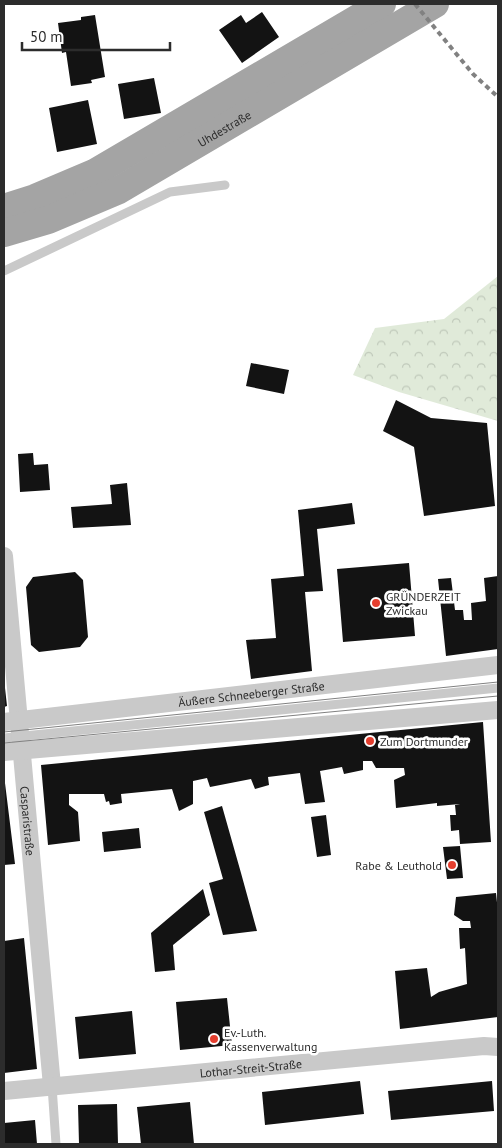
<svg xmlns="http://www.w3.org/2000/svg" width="502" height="1148" font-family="'PT Sans',sans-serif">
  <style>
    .forest { fill: url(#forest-crowns) }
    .building { fill: #131313 }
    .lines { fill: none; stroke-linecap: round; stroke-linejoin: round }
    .lane { stroke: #c9c9c9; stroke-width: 9 }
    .street { stroke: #c9c9c9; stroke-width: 18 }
    .primary { stroke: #a4a4a4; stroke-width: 28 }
    .tram { stroke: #818181; stroke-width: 1 }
    .rail { stroke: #818181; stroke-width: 4; stroke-dasharray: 5 4; stroke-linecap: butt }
    .poi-dot { fill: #e43e2e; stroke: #fff; stroke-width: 2 }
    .labels { text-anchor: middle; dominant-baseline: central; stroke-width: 5; stroke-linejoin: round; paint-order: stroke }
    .street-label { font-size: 12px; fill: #2c2c2c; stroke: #fff }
    .poi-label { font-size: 12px; fill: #2c2c2c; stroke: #fff; text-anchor: start }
  </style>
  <defs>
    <pattern id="forest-crowns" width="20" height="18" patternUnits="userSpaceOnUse" patternTransform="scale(1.25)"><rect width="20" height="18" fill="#e0ead9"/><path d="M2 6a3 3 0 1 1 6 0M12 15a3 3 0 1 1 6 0" fill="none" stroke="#c0c9ba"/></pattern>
  </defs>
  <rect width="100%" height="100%" fill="#fff"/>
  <path class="forest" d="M498,276V421L399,392L353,375L375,328L444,319Z"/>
  <path class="building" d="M262,12L279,37L242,63L219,30L241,15L246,23Z
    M95,15L105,77L91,80L92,83L71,86L66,52L62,53L58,23L81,20V17Z
    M154,78L161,113L124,119L118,84Z
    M88,100L97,144L57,152L49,108Z
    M251,363L289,370L284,394L246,386Z
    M396,400L431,418L487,423L495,506L424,516L414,447L383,431Z
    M33,453L34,465L48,464L50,490L20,492L18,454Z
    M127,483L131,525L73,528L71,507L112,504L110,485Z
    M352,503L355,524L317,529L323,591L305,592L312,671L251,679L246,640L276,638L271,579L304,576L298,510Z
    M409,563L415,636L343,642L337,569Z
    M75,572L83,580L88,637L80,647L39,652L31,645L26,587L33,577Z
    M498,576V649L446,656L438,579L451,578L455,610H463L464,620H472L471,603L486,601L484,578Z
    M4,688H5L7,706L4,707Z
    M483,722L491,842L460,844L459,830L451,831L450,815H456L455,805L460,804L437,806V803L396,808L394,780L405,775L404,768H376L372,761H363V770L344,774L342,767L320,771L325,802L305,804L300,773L268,777L269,785L255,789L251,779L210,787L207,778L193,781V804L179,811L172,789L121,794L122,803L110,805L109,801L106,802L104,794H69V805L78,812L80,841L48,845L41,765Z
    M4,775L15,864L4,865Z
    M222,806L241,873L257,931L223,935L209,883L223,879L204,812Z
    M326,815L331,855L317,857L311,817Z
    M139,828L141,848L104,852L102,832Z
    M460,846L463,878L447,879L443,847Z
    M203,889L210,915L173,945L175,970L155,972L151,933Z
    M496,893L498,912V1017L400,1029L395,971L427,968L431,997L439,992L467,984L465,948L460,949L459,928H471L470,921H463L454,915L456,897Z
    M24,938L37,1069L4,1073V941Z
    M227,998L232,1045L180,1050L176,1002Z
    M132,1011L136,1054L79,1059L75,1017Z
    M360,1081L364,1114L265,1125L262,1092Z
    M492,1081L494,1111L391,1120L388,1091Z
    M190,1102L194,1144H141L137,1107Z
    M117,1104L118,1144H79L78,1105Z
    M35,1120L37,1144H4V1123Z"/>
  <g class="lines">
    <path class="lane" d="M4,271L170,192L225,185
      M4,738L498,688
      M52,1086L56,1144"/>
    <g class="street">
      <path id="s1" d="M4,556L52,1086"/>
      <path id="s2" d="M4,722L498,665"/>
      <path d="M4,752L498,710"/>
      <path id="s3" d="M4,1091L484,1046L498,1047"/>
    </g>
    <g class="primary">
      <path d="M4,208L35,198L94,173L382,4"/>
      <path id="s4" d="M4,233L48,220L119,190L435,4"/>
    </g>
    <path class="tram" d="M4,732L498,682
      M4,743L498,696"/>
    <path class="rail" d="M415,4L473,74L498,97"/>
  </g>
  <g class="poi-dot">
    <circle cx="376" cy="603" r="5"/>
    <circle cx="370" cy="741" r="5"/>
    <circle cx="452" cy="865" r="5"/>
    <circle cx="214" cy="1039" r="5"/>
  </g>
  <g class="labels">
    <g class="street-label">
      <text stroke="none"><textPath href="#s4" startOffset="245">Uhdestraße</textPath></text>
      <text stroke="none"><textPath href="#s2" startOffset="249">Äußere Schneeberger Straße</textPath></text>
      <text stroke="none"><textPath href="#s1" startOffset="266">Casparistraße</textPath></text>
      <text stroke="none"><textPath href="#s3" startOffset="248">Lothar-Streit-Straße</textPath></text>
    </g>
    <g class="poi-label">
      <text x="386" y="596">GRÜNDERZEIT<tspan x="386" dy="14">Zwickau</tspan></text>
      <text x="380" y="741">Zum Dortmunder</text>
      <text x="442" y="865" text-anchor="end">Rabe &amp; Leuthold</text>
      <text x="224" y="1032">Ev.-Luth.<tspan x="224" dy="14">Kassenverwaltung</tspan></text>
    </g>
  </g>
  <rect width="502" height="1148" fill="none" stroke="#2c2c2c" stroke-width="10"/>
  <path d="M22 42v8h148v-8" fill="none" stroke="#2c2c2c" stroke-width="2.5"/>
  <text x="30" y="42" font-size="15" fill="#2c2c2c" stroke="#ffffff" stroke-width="4" paint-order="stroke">50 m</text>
</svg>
